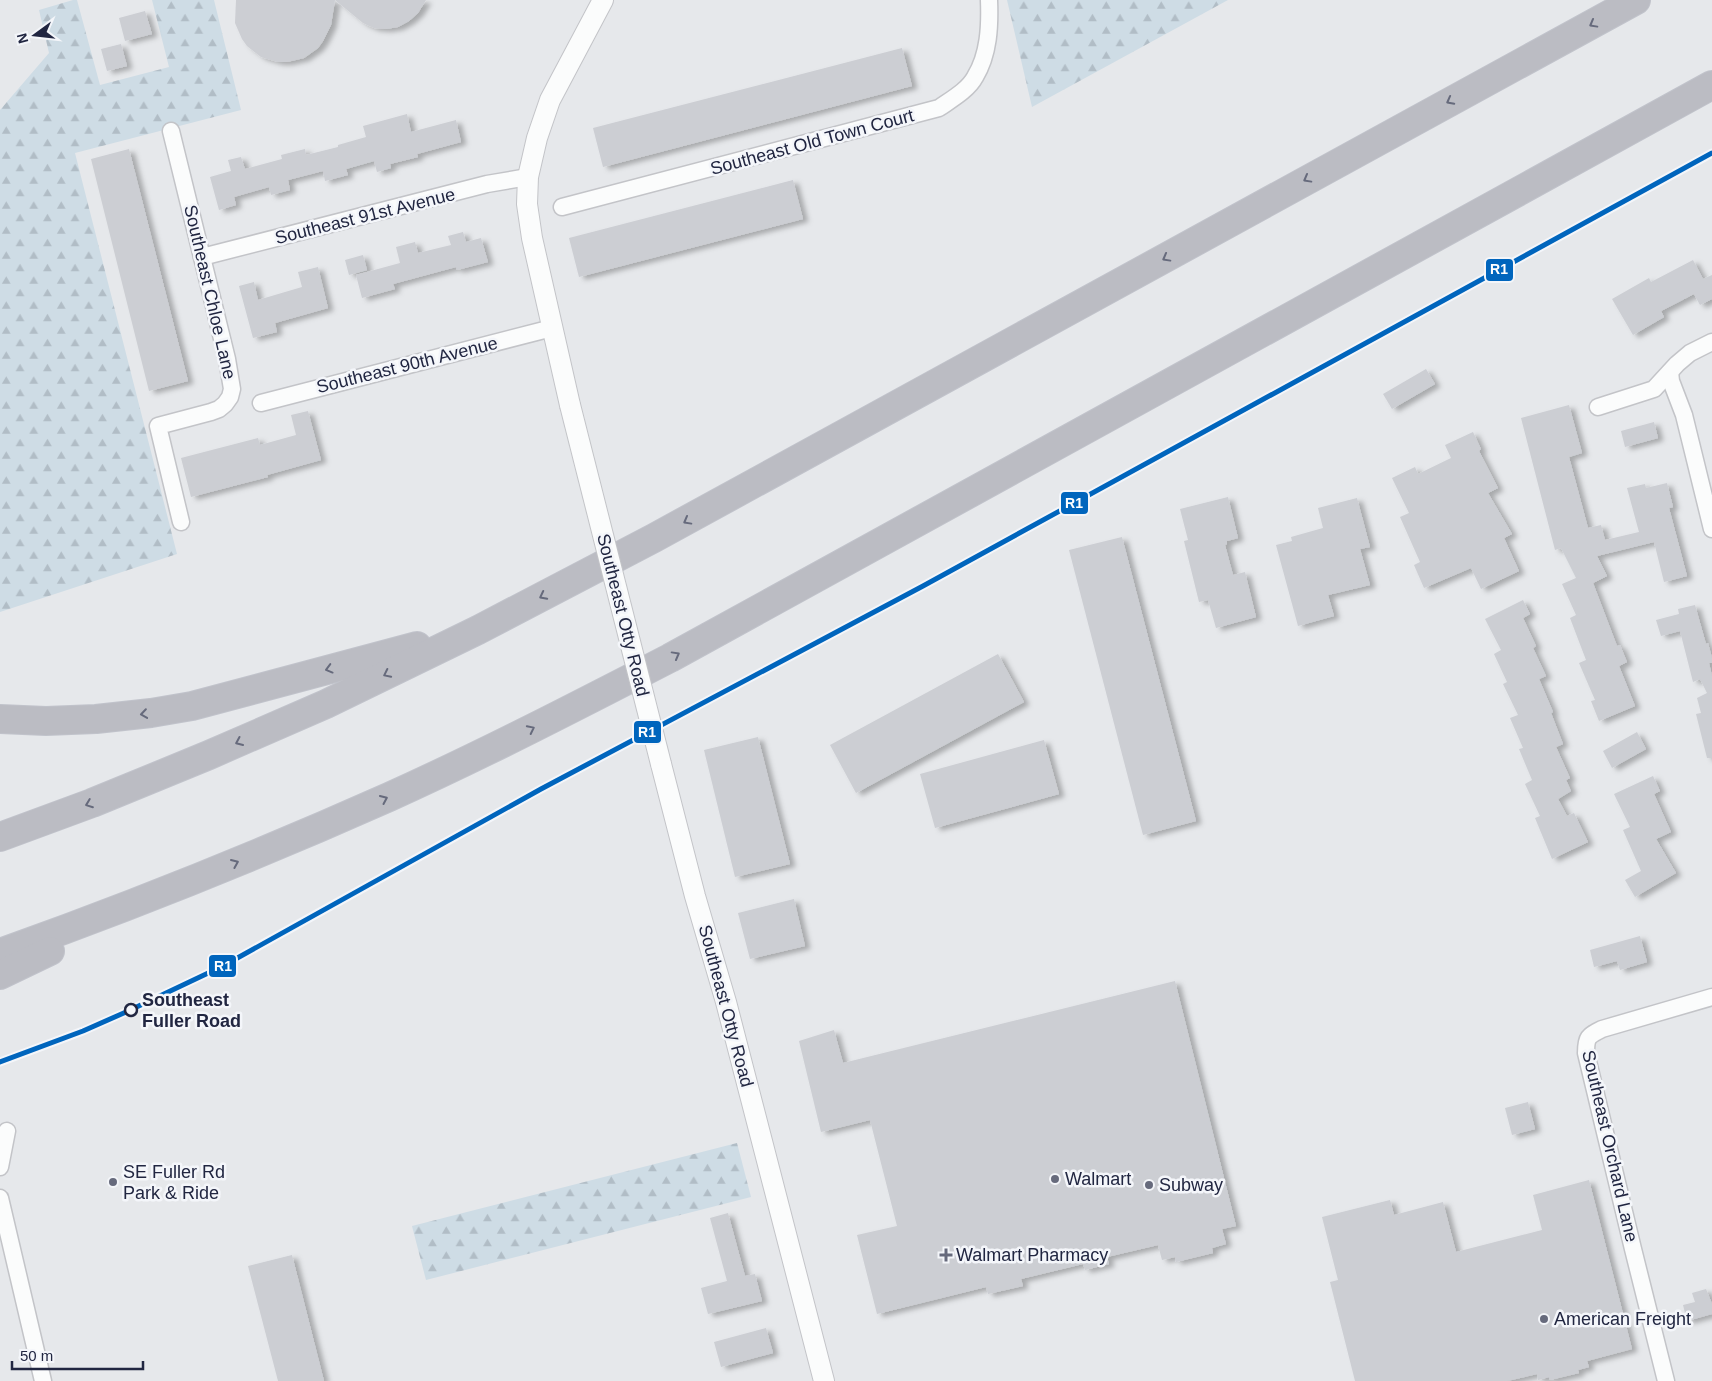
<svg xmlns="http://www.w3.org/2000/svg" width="1712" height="1381" font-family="Arial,sans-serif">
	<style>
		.forest { fill: url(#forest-firs) }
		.building { fill: #ccced3; filter: url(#shadow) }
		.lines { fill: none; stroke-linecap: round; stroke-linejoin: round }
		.minor-casing { stroke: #c3c4c8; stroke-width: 19 }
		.tertiary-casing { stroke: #c3c4c8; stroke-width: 22 }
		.motorway-casing { stroke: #c1c3cb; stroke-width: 30 }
		.minor { stroke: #fbfcfc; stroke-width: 16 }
		.tertiary { stroke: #fbfcfc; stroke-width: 20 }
		.motorway { stroke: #bbbcc3; stroke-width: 28 }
		.tertiary-bridge-casing { stroke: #c3c4c8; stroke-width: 22; stroke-linecap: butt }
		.tertiary-bridge { stroke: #fbfcfc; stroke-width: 20 }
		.rail-1-casing { stroke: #f4f6fa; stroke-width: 9 }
		.rail-1 { stroke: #0065bd; stroke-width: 5 }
		.oneway { stroke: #666a7c }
		.stop-dot { fill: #f4f6fa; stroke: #212641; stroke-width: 2.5 }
		.poi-dot { fill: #666a7c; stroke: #f4f6fa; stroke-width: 2 }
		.labels { text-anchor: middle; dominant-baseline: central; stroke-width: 5; stroke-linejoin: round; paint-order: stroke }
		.street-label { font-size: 18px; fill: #212641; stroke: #f4f6fa }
		.stop-label { font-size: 18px; font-weight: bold; fill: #212641; stroke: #f4f6fa; text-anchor: start }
		.poi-label { font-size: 18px; fill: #212641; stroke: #f4f6fa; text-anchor: start }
		.line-badge { stroke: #f4f6fa; stroke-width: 2 }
		.badge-label { font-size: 14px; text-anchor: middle; font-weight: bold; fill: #fff }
	</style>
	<defs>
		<pattern id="forest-firs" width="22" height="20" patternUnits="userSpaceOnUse" patternTransform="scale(1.25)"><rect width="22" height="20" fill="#cedce5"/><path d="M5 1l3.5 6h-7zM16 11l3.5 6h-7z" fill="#b1bdc6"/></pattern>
		<filter id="shadow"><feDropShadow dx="5.5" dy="3" stdDeviation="2.5" flood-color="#0004"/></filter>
	</defs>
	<rect width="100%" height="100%" fill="#e6e8eb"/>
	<g class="forest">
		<path d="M73,0h4l23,85 69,-18 -17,-67h62l27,110 -166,43 102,401 -177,58v-502l49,-57 -10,-43z"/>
		<path d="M1007,0h221l-196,107z"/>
		<path d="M737,1143l14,54 -325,83 -14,-54z"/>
	</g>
	<g class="building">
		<path d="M236,0h99l-4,25 -8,16 -5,7 -14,10 -17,4h-9l-17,-5 -14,-11 -5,-7 -7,-16z"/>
		<path d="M335,0h91l-8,13 -9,8 -11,6 -12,2 -12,-1 -11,-5z"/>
		<path d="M145,11l7,23 -27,7 -6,-23z"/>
		<path d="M121,44l6,22 -20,5 -6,-22z"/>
		<path d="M902,48l10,38 -309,81 -10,-39z"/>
		<path d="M407,114l4,18 45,-12 5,22 -44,12 1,3 -28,7 1,4 -14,4 -3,-11 -28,8 2,6 -23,6 -2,-10 -35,9 2,10 -19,5 -2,-8 -35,10 2,8 -17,5 -9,-33 21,-6 -3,-11 13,-3 4,12 37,-10 -1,-4 24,-6 1,6 32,-8v-2l28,-8 -3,-11z"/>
		<path d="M129,149l59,232 -39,10 -58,-232z"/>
		<path d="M793,180l10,39 -224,58 -10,-39z"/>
		<path d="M463,232l3,10 15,-4 7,24 -31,8 -1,-3 -63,17 2,5 -33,9 -6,-23 44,-12 -4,-16 19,-5 3,11 33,-8 -3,-9z"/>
		<path d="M363,255l4,15 -18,5 -4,-15z"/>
		<path d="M1693,260l10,19 9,-4v24l-12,6 -6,-11 -33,17 3,6 -31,18 -21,-36 37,-21 2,4z"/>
		<path d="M318,267l10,41 -53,15 2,9 -24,6 -14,-52 15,-4 4,18 44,-13 -4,-15z"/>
		<path d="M1426,369l9,15 -43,25 -9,-15z"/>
		<path d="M1569,405l13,48 -13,4 19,71 13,-3 4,15 34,-8 -12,-44 18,-4 1,4 21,-5 6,24 -4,1 18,68 -23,6 -10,-40 -57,14 10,20 -14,7 24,63 3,-1 7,17 -8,4 16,40 -36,15 -8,-20 4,-1 -16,-37 7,-3 -16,-42 6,-3 -14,-31 14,-6 -15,-30 -6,2 -34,-132z"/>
		<path d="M308,411l13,49 -54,15 1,2 -77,20 -10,-39 77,-20 2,7 36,-10 -5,-20z"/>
		<path d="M1654,422l4,16 -33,9 -4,-16z"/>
		<path d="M1473,432l8,17 -2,2 19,37 -10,5 24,41 -8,4 15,33 -38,18 -10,-21 -47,20 -10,-23 6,-3 -20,-45 9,-4 -17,-35 23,-11 3,7 33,-16 -6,-13z"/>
		<path d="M1228,497l10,41 -11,3v3l-2,1 8,30 12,-3 11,45 -40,11 -8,-28 -9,2 -15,-61 4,-1 -8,-31z"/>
		<path d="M1357,498l13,49 -10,2 10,36 -42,10 6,21 -36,10 -22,-81 16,-4 -1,-4 32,-9 -5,-20z"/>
		<path d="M1122,537l74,284 -53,14 -74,-285z"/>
		<path d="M1523,600l7,14 -7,4 13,28 -3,2 13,28 -7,3 14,33 -2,1 12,31 -7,3 14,31 -4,2 5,11 -13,8 9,17 7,-3 14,29 -36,17 -17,-41 5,-2 -15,-32 7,-4 -13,-31 4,-1 -13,-30 8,-3 -15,-31 4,-2 -13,-28 7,-4 -16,-31z"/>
		<path d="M1695,605l11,39 2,-1 4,15v5h-3l3,13v82h-5l-11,-44 5,-1 -4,-15 10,-5 -7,-14 -7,3 -13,-51 -19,5 -5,-16 23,-6 -1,-5z"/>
		<path d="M998,654l26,48 -168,91 -26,-48z"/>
		<path d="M1637,732l9,17 -34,19 -9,-17z"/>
		<path d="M758,737l32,127 -55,13 -31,-127z"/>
		<path d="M1044,740l15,54 -124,34 -15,-54z"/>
		<path d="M1653,776l7,15 -6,3 17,38 -15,7 20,34 -41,24 -10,-17 16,-9 -18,-41 7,-3 -16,-33z"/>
		<path d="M794,899l11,47 -55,13 -12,-46z"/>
		<path d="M1640,936l7,26 -27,8 -3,-9 -23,6 -4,-17z"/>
		<path d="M1175,981l61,245 -14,3 4,15 -14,4 1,5 -37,9 -1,-5 -13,3 -4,-15 -51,12 2,7 -24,6 -2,-6 -62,15 2,7 -35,8 -2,-7 -109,27 -20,-79 40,-9 -27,-106 -49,12 -22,-91 35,-11 9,33z"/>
		<path d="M1528,1102l7,27 -23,6 -7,-27z"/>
		<path d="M1589,1180l43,169 -45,12 2,6 -11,3 1,3 -29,7 -1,-3 -11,3 -1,-6 -30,7h-152l-25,-99 8,-2 -16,-63 68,-17 4,15 49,-13 13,50 86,-22 -9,-35z"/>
		<path d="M728,1213l17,63 10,-2 7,27 -54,13 -7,-26 26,-7 -17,-63z"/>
		<path d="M292,1255l32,126h-46l-30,-115z"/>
		<path d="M1706,1289l6,15v10l-25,7 -4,-16 12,-3 -3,-9z"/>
		<path d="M766,1328l7,25 -52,14 -7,-25z"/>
	</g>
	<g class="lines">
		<defs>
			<g id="minor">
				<path d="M171,131l56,228 5,30 -2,8 -5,7 -6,5 -8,3 -53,14 23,96"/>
				<path d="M562,207l377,-99c13,-9 29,-18 36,-31 14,-23 15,-51 14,-77"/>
				<path d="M202,257l285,-73 41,-7"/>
				<path d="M1670,372l1,9 13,34 28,114"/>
				<path d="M261,403l291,-75"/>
				<path d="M1598,407l56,-18 23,-25 13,-11 22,-11"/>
				<path d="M0,1167l7,-36"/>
				<path d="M0,1198l43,183"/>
				<path d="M1666,1381l-33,-132 -47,-196c0,-16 2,-17 16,-24l110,-32"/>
			</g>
			<g id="tertiary">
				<path d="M570,405l-38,-167 -5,-34 1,-27 9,-39 13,-38 53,-100"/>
				<path d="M661,764l34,132 31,106 98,379"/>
			</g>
			<g id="motorway">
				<path d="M0,719l46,2 50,-2 55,-6 41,-7 225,-60"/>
				<path d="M0,837l92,-34 117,-48 117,-51 152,-74 176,-92 982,-538"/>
				<path d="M0,953c132,-47 261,-99 389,-156 95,-43 188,-91 281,-139l1042,-573"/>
				<path d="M0,975l50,-24"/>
			</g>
		</defs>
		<use href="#minor" class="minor-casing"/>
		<use href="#tertiary" class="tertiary-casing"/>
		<use href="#motorway" class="motorway-casing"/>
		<use href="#minor" class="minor"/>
		<use href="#tertiary" class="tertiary"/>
		<use href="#motorway" class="motorway"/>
		<defs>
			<path id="tertiary-bridge" d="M570,405l91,359"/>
		</defs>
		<use href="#tertiary-bridge" class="tertiary-bridge-casing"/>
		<use href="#tertiary-bridge" class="tertiary-bridge"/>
		<defs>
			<path id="rail-1" d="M0,1062l83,-31 43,-19 97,-46 318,-177 382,-203 789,-433"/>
		</defs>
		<use href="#rail-1" class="rail-1-casing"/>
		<use href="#rail-1" class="rail-1"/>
	</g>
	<defs><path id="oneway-chevron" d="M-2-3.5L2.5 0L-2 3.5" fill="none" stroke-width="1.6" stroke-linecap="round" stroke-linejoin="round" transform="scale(1.25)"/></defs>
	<g class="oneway">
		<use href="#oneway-chevron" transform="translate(1593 24) rotate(151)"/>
		<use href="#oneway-chevron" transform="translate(1450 101) rotate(152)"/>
		<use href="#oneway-chevron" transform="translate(1307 179) rotate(151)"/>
		<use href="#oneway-chevron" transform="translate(1166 258) rotate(151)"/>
		<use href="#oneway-chevron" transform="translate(687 521) rotate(151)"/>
		<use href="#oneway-chevron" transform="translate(543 596) rotate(153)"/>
		<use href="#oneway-chevron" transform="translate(676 655) rotate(-29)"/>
		<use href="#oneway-chevron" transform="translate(329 669) rotate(165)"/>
		<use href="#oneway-chevron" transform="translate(387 674) rotate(154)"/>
		<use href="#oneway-chevron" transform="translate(144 714) rotate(172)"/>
		<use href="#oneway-chevron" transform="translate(531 729) rotate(-26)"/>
		<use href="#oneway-chevron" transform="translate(239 742) rotate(156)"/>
		<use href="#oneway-chevron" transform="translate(384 799) rotate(-24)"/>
		<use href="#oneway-chevron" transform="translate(89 804) rotate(159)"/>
		<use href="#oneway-chevron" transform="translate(235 863) rotate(-23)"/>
	</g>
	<circle class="stop-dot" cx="131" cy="1010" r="6"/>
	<g class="poi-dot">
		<circle cx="1055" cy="1179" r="5"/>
		<circle cx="113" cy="1182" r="5"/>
		<circle cx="1149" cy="1185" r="5"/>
		<path d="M943.5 1247.5h5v5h5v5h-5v5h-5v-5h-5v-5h5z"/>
		<circle cx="1544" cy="1319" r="5"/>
	</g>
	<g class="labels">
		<g class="street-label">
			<text transform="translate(812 142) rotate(-15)">Southeast Old Town Court</text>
			<text transform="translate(365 216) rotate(-14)">Southeast 91st Avenue</text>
			<text transform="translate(210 292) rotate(77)">Southeast Chloe Lane</text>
			<text transform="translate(407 365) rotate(-14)">Southeast 90th Avenue</text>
			<text transform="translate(623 615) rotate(76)">Southeast Otty Road</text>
			<text transform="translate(726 1006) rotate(75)">Southeast Otty Road</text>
			<text transform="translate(1610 1146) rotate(77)">Southeast Orchard Lane</text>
		</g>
		<g class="stop-label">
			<text x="142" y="1000">Southeast<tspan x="142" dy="21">Fuller Road</tspan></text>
		</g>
		<g class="poi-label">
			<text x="123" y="1172">SE Fuller Rd<tspan x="123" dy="21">Park &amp; Ride</tspan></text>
			<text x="1065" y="1179">Walmart</text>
			<text x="1159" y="1185">Subway</text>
			<text x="956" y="1255">Walmart Pharmacy</text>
			<text x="1554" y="1319">American Freight</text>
		</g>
	</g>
	<g class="line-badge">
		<rect x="1485" y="258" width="29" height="24" rx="5" fill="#0065bd"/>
		<rect x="1060" y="491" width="29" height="24" rx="5" fill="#0065bd"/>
		<rect x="633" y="720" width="29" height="24" rx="5" fill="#0065bd"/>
		<rect x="208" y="954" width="29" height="24" rx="5" fill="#0065bd"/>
	</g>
	<g class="badge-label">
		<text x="1499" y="274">R1</text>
		<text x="1074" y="508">R1</text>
		<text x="647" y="737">R1</text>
		<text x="223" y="971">R1</text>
	</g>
	<g transform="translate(35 35) rotate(255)" stroke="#f4f6fa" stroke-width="4" paint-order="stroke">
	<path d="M0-4L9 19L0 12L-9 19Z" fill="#212641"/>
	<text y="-8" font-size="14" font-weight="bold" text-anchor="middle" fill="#212641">N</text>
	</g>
	<path d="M12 1361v8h131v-8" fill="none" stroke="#212641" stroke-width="2.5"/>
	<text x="20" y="1361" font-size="15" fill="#212641" stroke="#f4f6fa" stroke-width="4" paint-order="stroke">50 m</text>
</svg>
